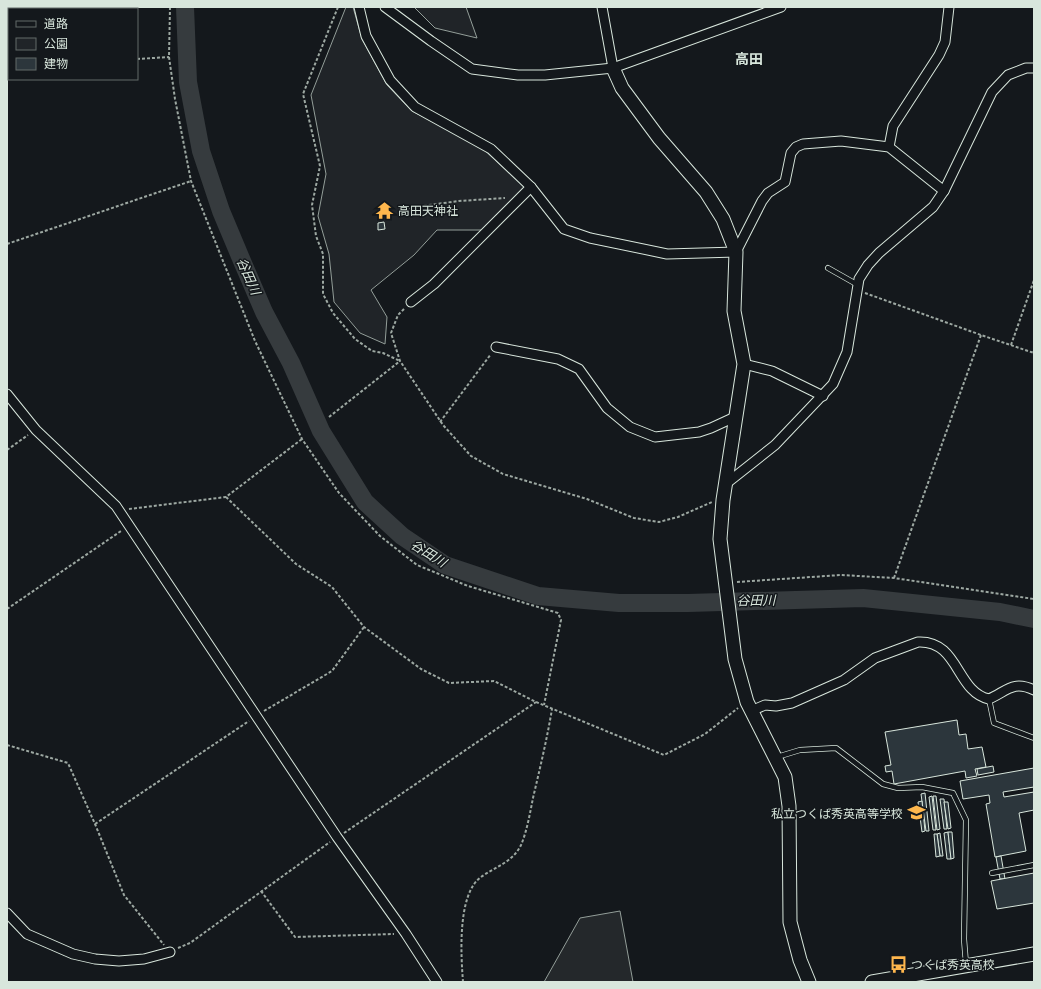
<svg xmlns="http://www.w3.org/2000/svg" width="1041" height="989" font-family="Lato,'Noto Sans JP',sans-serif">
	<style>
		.green { fill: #202428; stroke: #939e99 }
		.parking { fill: #24282b; stroke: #939e99 }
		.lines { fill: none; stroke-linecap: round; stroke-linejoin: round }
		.river { stroke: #363b3e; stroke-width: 18 }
		.building { fill: #2c363c; stroke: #d8e6dc }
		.lane-casing { stroke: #d8e6dc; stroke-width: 6 }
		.street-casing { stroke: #d8e6dc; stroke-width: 11 }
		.secondary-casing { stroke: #d8e6dc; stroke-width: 15 }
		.path { stroke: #9da8a2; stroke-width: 2; stroke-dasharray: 3 2; stroke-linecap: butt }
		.lane { stroke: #14181c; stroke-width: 4.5 }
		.street { stroke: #14181c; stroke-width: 9 }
		.secondary { stroke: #14181c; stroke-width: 13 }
		.labels { text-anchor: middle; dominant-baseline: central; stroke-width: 3; stroke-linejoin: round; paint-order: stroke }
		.poi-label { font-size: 12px; fill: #d8e6dc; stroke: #14181c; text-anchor: start }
		.water-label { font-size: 13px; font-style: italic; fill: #d8e6dc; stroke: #14181c }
		.quarter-label { font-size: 14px; font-weight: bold; fill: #d8e6dc; stroke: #14181c }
	</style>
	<rect width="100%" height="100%" fill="#14181c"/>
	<g class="green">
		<path d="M346,7h7l9,32 25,46 25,26 70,37 23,21 21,16 -45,45h-44l-23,25 -43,35 16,27 -2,27 -25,-11 -26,-31 -5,-48 -11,-38 8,-42 -15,-79z"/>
		<path d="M414,7h52l11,31 -42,-10z"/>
	</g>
	<path class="parking" d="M620,911l13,71h-89l36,-64z"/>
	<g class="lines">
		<path class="river" d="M185,7l3,75 13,69 20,60 21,50 22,51 27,51 30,68 44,71 37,34 43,29 93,31 81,7h69l175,-5 137,14 34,7"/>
	</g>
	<g class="building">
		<path d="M389,205l1,9 -10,1 -1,-9z"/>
		<path d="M384,222l1,7 -7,1v-7z"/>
		<path d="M957,720l2,15 7,-1 2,15 14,-2 4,20 -11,2 2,7 -11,2 -1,-7 -71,13 -2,-13 -6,1 -1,-6 6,-1 -6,-33z"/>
		<path d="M993,766l1,6 -16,3 -1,-6z"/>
		<path d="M1034,768v19l-31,5 1,5 30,-5v18l-15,3 7,38 -31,6 -9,-53 4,-1 -1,-8 -26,4 -3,-18z"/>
		<path d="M925,793l4,38h-3l-5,-37z"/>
		<path d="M932,796l4,34h-3l-4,-33z"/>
		<path d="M933,796h3l4,33 -3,1z"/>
		<path d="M940,799h4l3,30h-3z"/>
		<path d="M922,801l3,30 -3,1 -4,-30z"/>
		<path d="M944,802h4l3,26 -3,1z"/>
		<path d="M948,832l3,27h-4l-3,-26z"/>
		<path d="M948,832h4l2,26 -3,1z"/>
		<path d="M940,833l3,23h-3l-3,-22z"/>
		<path d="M934,834h3l3,22 -4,1z"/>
		<path d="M1001,856l4,23h-5l-4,-22z"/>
		<path d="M1034,873v30l-37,6 -6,-28z"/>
	</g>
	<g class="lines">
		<defs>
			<g id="lane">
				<path d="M828,268l30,17"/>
				<path d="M989,699l5,24 40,15"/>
				<path d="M777,757l23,-7 36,-2 47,36 15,4 24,-1 31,6 13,27 -2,119 2,25"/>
				<path d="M992,873l42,-8"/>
			</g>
			<g id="street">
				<path d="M359,7l7,29 24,44 25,27 76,42 40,38 33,42 26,9 77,16 69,-2 26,-51 6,-8 17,-11 6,-29 5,-6 7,-3 38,-3 48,6 55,44"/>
				<path d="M385,7l46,34 41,28 46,6h27l68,-7 168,-61"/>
				<path d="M602,7l11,61"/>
				<path d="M889,147l4,-21 46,-71 6,-13 4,-35"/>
				<path d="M411,302l23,-18 97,-97"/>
				<path d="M496,347l62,12 21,10 28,39 23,19 25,10 44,-5 12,-4 26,-12"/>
				<path d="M744,364l28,7 51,25"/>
				<path d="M7,394l29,36 80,76 221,331 69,97 31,48"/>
				<path d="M727,483l48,-38 58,-61 14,-32 12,-73 9,-14 11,-12 54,-46 11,-16 48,-99 16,-17 18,-7h8"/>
				<path d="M751,711l14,-6 11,1 16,-3 52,-23 31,-22 43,-16c41,-2 38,50 71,57 18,-8 24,-19 45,-9"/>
				<path d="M7,913l20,21 46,20 22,5 24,2 25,-2 26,-7"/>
			</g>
			<g id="secondary">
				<path d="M613,68l9,20 37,50 47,54 17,27 13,33 -2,59 10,53 -21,136 -3,39 15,120 12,43 38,75 4,29 1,116 10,38 9,22"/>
				<path d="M872,982l162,-28"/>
			</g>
		</defs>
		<use href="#lane" class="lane-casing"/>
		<use href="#street" class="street-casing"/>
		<use href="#secondary" class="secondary-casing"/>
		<g class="path">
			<path d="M170,7l-1,50 6,42 16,82 64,160 47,98 37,54 41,43 37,29 51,21 90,27 3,7 -17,85"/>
			<path d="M338,7l-35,87 17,72 -8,39 4,31 7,18v40l10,19 22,26 17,12 11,2 17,8"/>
			<path d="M137,59l32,-2"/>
			<path d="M7,65h2"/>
			<path d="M399,209l60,-8 46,-3"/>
			<path d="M7,244l184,-63"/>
			<path d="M865,293l116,42 53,18"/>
			<path d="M404,309l-6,6 -7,18 9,28 43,64 28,31 32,18 84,25 47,19 25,4 19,-5 34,-15"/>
			<path d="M1011,345l23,-65"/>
			<path d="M329,417l71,-56"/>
			<path d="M440,422l51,-68"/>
			<path d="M7,450l21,-15"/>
			<path d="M226,497l70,67 36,23 32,40 57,42 28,14 45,-2 42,21 128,53 41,-21 33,-26"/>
			<path d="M129,509l97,-12 76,-58"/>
			<path d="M894,578l87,-243"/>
			<path d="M737,582l104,-7 53,3 140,21"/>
			<path d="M7,609l114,-78"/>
			<path d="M264,711l68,-40 32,-44"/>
			<path d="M7,745l61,18 27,61 29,71 40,50"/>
			<path d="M95,824l154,-103"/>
			<path d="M344,833l192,-131"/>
			<path d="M261,891l34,46 99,-3"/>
			<path d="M178,948l12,-5 140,-101"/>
			<path d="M463,982c-2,-26 -6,-88 18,-105 14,-10 32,-15 40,-32 6,-14 9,-32 12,-47 7,-30 14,-59 19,-89"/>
		</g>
		<use href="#lane" class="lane"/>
		<use href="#street" class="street"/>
		<use href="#secondary" class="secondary"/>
	</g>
	<defs>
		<symbol id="temple-bare" viewBox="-9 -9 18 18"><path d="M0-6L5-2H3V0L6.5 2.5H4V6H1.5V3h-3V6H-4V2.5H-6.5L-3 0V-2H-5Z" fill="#ffb74d" stroke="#14181c" stroke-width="2.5" paint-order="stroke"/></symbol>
		<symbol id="school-bare" viewBox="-9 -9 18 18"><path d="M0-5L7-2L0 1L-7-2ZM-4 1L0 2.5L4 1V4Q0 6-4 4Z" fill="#ffb74d" stroke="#14181c" stroke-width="2.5" paint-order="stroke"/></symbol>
		<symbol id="bus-bare" viewBox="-9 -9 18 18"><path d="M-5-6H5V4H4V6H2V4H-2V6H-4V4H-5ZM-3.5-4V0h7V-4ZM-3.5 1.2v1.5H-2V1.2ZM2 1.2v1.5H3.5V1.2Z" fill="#ffb74d" stroke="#14181c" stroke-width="2.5" paint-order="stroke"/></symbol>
	</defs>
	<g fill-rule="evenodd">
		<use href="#temple-bare" x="372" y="198" width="25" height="25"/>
		<use href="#school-bare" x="904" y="800" width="25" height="25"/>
		<use href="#bus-bare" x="886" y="952" width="25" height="25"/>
	</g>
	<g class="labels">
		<g class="poi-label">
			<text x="398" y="210">高田天神社</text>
			<text x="903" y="813" text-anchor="end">私立つくば秀英高等学校</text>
			<text x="911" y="964">つくば秀英高校</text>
		</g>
		<g class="water-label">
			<text transform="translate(249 276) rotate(66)">谷田川</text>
			<text transform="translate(429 553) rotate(32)">谷田川</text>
			<text transform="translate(756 600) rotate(-1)">谷田川</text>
		</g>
		<g class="quarter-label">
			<text x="749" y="58">高田</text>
		</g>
	</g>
	<rect width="1041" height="989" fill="none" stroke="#d8e6dc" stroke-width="16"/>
	<rect x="8" y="8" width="130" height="72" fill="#14181c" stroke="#626a69"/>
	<rect x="16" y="21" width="20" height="6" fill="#14181c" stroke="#626a69"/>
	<text x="44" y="28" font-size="12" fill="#d8e6dc">道路</text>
	<rect x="16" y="38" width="20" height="12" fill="#202428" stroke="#626a69"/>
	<text x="44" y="48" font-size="12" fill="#d8e6dc">公園</text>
	<rect x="16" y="58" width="20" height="12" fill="#2c363c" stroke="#626a69"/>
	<text x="44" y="68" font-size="12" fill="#d8e6dc">建物</text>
</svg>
